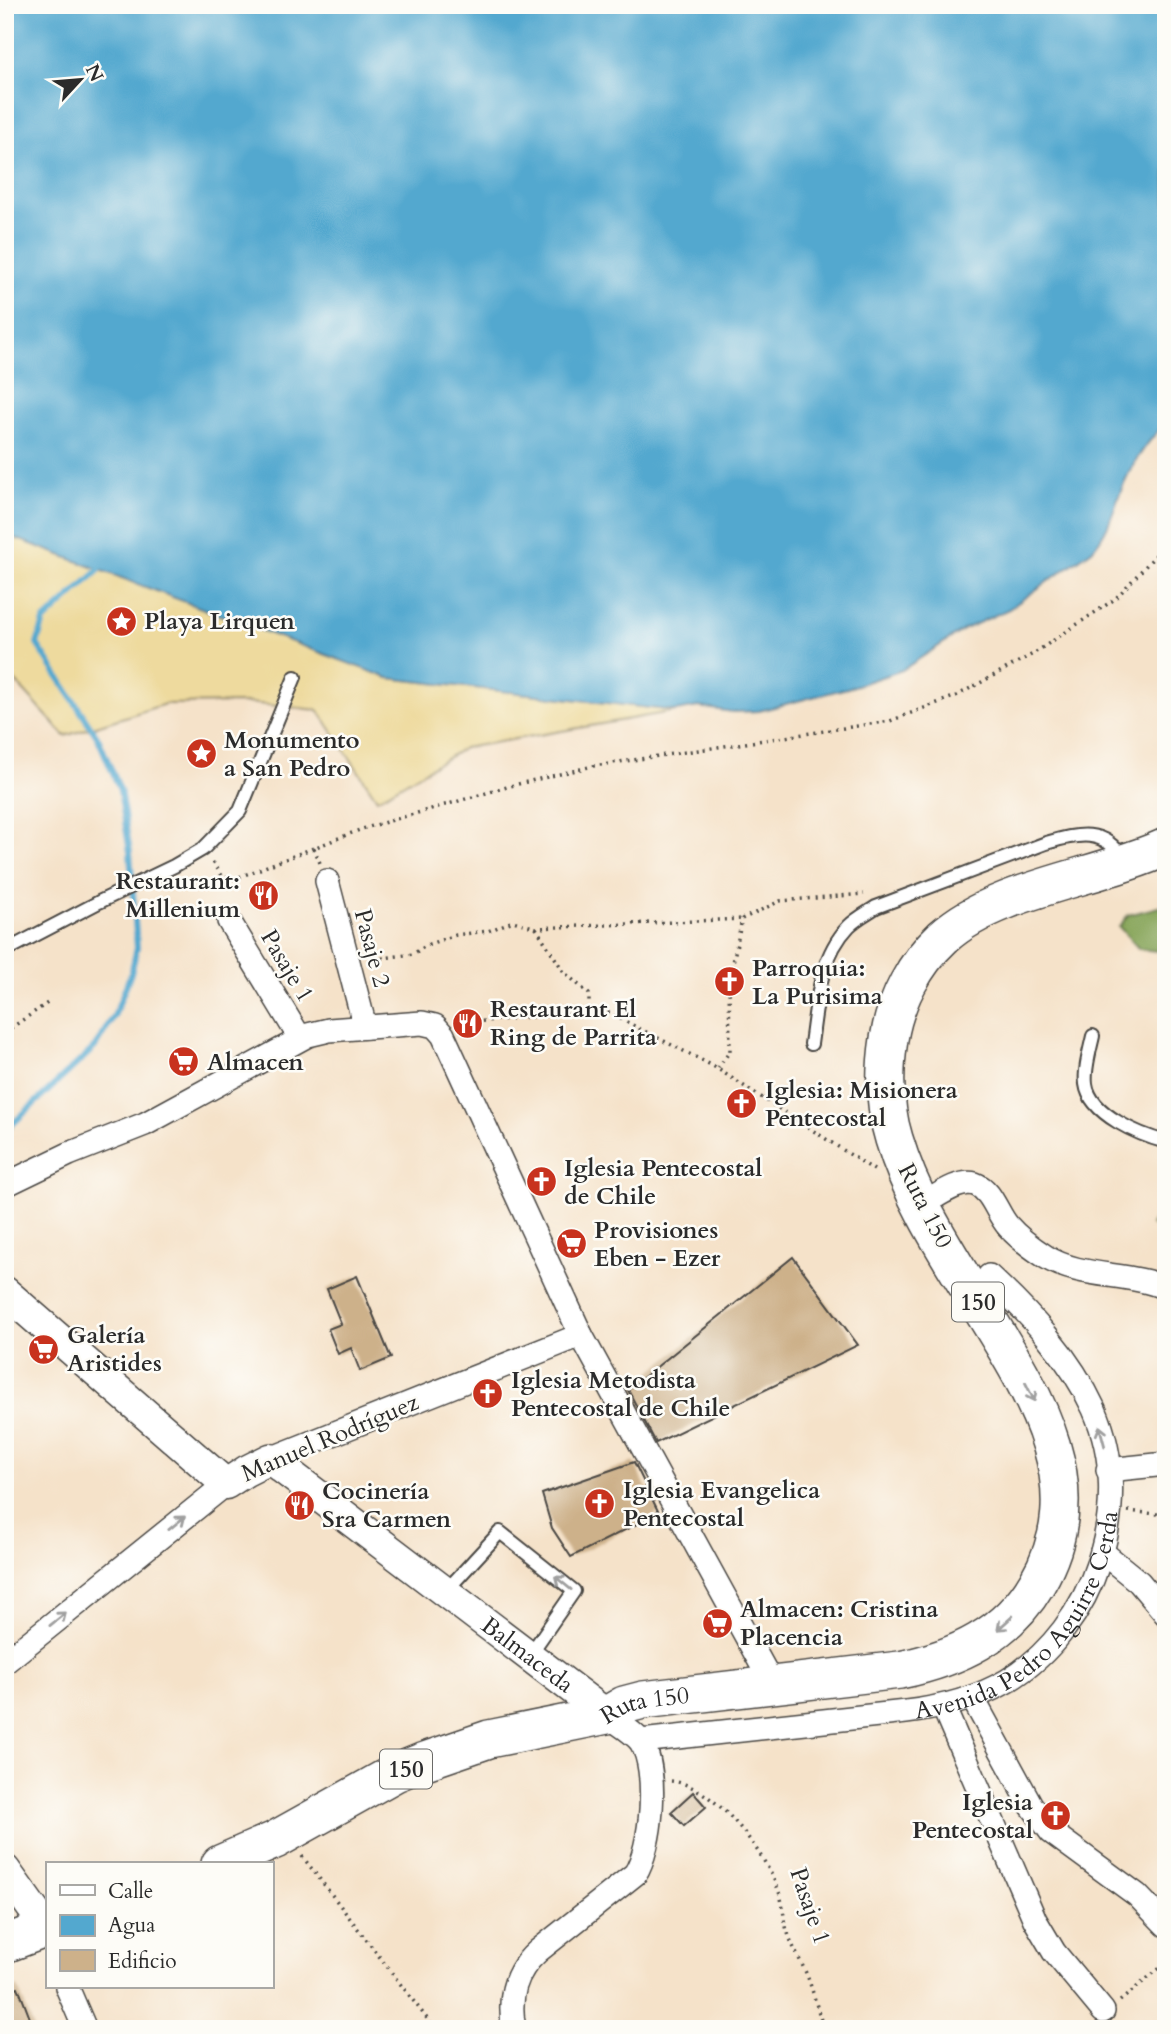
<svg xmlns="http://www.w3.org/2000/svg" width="1171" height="2034" font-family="Cardo,serif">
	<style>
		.green { fill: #a9bd62; stroke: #6a7446; stroke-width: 2 }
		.forest { fill: #86a458; stroke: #586842; stroke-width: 2 }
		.sand { fill: #eeda9e; stroke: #8c8264; stroke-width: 2 }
		.water { fill: #53a8cf; stroke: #3f6a7d; stroke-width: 2 }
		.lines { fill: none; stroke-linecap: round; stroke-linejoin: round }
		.stream { stroke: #53a8cf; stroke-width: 6 }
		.building { fill: #cdb18a }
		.service-casing { stroke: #494643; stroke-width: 16 }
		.minor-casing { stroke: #494643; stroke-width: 26 }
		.tertiary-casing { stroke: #494643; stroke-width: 33 }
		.primary-casing { stroke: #494643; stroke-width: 40 }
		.path { stroke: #494643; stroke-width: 3.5; stroke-dasharray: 2 5; stroke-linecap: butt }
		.service { stroke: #fff; stroke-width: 12 }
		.minor { stroke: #fff; stroke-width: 23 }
		.tertiary { stroke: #fff; stroke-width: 30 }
		.primary { stroke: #fff; stroke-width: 37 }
		.oneway { stroke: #a0a0a0 }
		.labels { text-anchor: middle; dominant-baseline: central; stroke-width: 5; stroke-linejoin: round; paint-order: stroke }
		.shield { fill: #fdfcf7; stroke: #6a6a68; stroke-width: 2 }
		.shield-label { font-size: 23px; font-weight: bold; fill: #2b2b2b }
		.poi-label { font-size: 24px; font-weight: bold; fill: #2b2b2b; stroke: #fdfcf7; text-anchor: start }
		.street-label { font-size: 24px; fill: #2b2b2b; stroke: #fdfcf7 }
	</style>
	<rect width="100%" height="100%" fill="#fdfcf7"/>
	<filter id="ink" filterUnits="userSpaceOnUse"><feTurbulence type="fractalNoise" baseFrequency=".0143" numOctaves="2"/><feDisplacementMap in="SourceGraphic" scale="14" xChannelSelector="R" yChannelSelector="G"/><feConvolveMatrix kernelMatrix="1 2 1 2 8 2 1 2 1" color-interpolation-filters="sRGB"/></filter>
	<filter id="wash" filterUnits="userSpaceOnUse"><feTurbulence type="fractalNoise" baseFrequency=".00686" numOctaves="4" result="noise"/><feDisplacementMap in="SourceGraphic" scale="28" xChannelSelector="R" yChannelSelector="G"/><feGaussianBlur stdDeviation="1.57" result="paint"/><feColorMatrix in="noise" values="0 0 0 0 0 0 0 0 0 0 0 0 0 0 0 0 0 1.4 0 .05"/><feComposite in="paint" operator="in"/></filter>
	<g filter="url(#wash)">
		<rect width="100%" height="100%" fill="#f5e2c9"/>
		<path class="green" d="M1166,1204v31l-15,-10z"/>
		<path class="forest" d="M1166,905v47l-27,-3 -20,-22 9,-12z"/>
		<path class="sand" d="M5,513l383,165 288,33 -212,37 -87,51 -59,-89 -70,-7 -83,1 -100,32 -60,-66z"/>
		<path class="water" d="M5,5h1161v418c-16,15 -32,38 -41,58 -11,24 -14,48 -33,69l-83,59 -44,20 -63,41 -51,17 -92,24 -26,1 -35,-5 -22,4 -288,-33 -373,-140 -10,-6z"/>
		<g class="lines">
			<path class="stream" d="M5,1131l90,-84 20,-33 16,-41 6,-25 -7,-96 -10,-62 -22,-52 -61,-94 7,-23 55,-51"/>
		</g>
		<g id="blocks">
			<g class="building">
				<path d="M793,1257l65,88 -202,98 -28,-53z"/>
				<path d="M357,1276l34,82 -31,13 -9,-23 -13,6 -10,-25 13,-5 -14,-35z"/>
				<path d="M634,1462l25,51 -88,44 -19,-29 -10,-34z"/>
				<path d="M693,1792l13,15 -22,19 -13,-14z"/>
				<path d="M18,1987l16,42h-29v-37z"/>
			</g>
		</g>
	</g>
	<g filter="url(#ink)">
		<use href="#blocks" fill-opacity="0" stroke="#494643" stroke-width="2"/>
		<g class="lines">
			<defs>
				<g id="service">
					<path d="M5,951l94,-49 75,-36 29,-17 37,-38 55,-134"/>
					<path d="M1093,1036c-3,14 -9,34 -7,48 4,31 54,51 80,58"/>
					<path d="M811,1044c6,-41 8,-87 38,-118 8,-8 18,-13 27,-19l170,-64c32,-9 58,-16 78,17"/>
					<path d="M445,1592l55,-60 74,59 -45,65"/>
				</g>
				<g id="minor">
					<path d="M327,881l38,146"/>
					<path d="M229,921l71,117"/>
					<path d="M5,1185l64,-31 76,-30 163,-89 21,-5 93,-7 13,3 8,9 138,300 192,350"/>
					<path d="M921,1205c14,-7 37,-26 54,-21 17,6 22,30 33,42 11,13 24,22 38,31 33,21 83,15 120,31"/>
					<path d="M270,1459l311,-124"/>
					<path d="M1108,1470l58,-6"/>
					<path d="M1102,1552l37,30 27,32"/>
					<path d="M5,1662l221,-178"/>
					<path d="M972,1697l59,108 20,27 86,63 29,30"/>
					<path d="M943,1706l92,214 19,32 49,59"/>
					<path id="s1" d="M641,1741l265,-29c35,-4 70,-13 101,-31 88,-53 129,-177 87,-272 -24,-52 -64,-95 -105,-133"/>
					<path d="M67,1987l18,42"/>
					<path d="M514,2029c-6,-31 0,-57 24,-78l97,-77c17,-26 24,-105 6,-132 -7,-10 -24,-19 -34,-27"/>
				</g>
				<g id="tertiary">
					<path id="s2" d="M5,1292l221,192 20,-13 24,-12 337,256"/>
					<path d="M5,1870l42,59"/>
				</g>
				<g id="primary">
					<path id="s3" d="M220,1864l55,-24 120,-67 27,-11 67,-23 118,-24 17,-10 19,-5 257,-30c57,-12 107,-35 137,-87 58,-97 -5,-192 -56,-275 -33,-54 -69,-108 -87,-169 -10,-32 -10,-67 -5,-100 6,-38 26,-76 54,-102 54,-49 156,-59 223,-90"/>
					<path d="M5,1944l42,-16"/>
				</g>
			</defs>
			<use href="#service" class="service-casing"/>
			<use href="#minor" class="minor-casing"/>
			<use href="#tertiary" class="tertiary-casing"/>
			<use href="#primary" class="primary-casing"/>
			<g class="path">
				<path d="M314,848l6,15"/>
				<path d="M213,862l10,15 11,2 128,-50 152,-44 79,-19 297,-45 66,-25 77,-42 82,-55 51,-55"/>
				<path d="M536,928l28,44 25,22v17"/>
				<path d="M368,960l45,-6 16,-10 27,-9 32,-4 25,-10 23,7 206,-9"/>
				<path d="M461,1023l128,-11 20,1 104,53 161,104"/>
				<path d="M5,1032l44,-30"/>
				<path d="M718,1068l12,-17 -1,-69 13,-63 38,-18 84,-7"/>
				<path d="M1128,1511l29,3 9,3"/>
				<path d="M671,1781c44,4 94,71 108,111 5,13 4,28 9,41 5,16 14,29 20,45 6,16 10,34 16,51"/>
				<path d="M302,1856l133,173"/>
				<path d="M1120,2001l46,-38"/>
			</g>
			<use href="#service" class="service"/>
			<use href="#minor" class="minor"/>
			<use href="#tertiary" class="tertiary"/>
			<use href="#primary" class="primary"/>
		</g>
		<defs><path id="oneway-shaft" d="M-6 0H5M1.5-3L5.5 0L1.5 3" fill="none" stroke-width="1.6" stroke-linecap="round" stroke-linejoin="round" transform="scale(1.75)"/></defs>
		<g class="oneway">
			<use href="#oneway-shaft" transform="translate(1030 1392) rotate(64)"/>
			<use href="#oneway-shaft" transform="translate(1102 1436) rotate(-105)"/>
			<use href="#oneway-shaft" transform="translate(177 1523) rotate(-39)"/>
			<use href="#oneway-shaft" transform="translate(563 1583) rotate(-141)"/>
			<use href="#oneway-shaft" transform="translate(58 1619) rotate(-39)"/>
			<use href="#oneway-shaft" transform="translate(1005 1623) rotate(138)"/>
		</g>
	</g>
	<defs>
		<symbol id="sight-disc" viewBox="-11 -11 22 22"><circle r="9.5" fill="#c8321e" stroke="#fdfcf7"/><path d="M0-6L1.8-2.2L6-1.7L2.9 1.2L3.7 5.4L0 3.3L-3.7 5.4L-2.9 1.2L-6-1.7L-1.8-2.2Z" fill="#fff"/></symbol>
		<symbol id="restaurant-disc" viewBox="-11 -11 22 22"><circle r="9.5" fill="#c8321e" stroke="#fdfcf7"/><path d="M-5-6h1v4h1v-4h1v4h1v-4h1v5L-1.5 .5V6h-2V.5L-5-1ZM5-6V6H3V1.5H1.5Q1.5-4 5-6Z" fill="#fff"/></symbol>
		<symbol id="church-disc" viewBox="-11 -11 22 22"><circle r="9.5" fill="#c8321e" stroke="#fdfcf7"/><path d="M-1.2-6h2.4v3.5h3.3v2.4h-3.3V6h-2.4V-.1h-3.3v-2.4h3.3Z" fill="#fff"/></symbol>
		<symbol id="supermarket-disc" viewBox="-11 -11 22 22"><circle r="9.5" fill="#c8321e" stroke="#fdfcf7"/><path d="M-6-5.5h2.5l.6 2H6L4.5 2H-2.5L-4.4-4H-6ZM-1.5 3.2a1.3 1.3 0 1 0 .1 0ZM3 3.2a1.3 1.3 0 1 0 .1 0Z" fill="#fff"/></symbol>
	</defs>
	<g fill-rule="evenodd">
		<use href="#sight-disc" x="104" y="604" width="35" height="35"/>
		<use href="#sight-disc" x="184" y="736" width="35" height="35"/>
		<use href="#restaurant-disc" x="246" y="878" width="35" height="35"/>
		<use href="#church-disc" x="712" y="964" width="35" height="35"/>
		<use href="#restaurant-disc" x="450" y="1006" width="35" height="35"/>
		<use href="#supermarket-disc" x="166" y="1044" width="35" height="35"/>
		<use href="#church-disc" x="724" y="1086" width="35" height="35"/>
		<use href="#church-disc" x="524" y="1164" width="35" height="35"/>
		<use href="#supermarket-disc" x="554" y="1226" width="35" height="35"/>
		<use href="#supermarket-disc" x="26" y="1332" width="35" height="35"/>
		<use href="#church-disc" x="470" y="1376" width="35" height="35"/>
		<use href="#church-disc" x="582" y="1486" width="35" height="35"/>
		<use href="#restaurant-disc" x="282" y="1488" width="35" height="35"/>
		<use href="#supermarket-disc" x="700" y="1606" width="35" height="35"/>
		<use href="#church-disc" x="1038" y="1798" width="35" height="35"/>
	</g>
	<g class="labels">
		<g class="shield">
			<rect x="952" y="1282.5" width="52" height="39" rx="5"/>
			<rect x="380" y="1749.5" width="52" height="39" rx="5"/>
		</g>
		<g class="shield-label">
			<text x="978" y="1302">150</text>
			<text x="406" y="1769">150</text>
		</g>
		<g class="poi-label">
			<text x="144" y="621">Playa Lirquen</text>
			<text x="224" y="740">Monumento<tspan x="224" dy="28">a San Pedro</tspan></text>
			<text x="240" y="881" text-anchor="end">Restaurant:<tspan x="240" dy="28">Millenium</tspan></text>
			<text x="752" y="968">Parroquia:<tspan x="752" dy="28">La Purisima</tspan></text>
			<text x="490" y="1009">Restaurant El<tspan x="490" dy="28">Ring de Parrita</tspan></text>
			<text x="207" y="1062">Almacen</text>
			<text x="765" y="1090">Iglesia: Misionera<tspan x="765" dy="28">Pentecostal</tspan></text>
			<text x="564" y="1168">Iglesia Pentecostal<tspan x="564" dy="28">de Chile</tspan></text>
			<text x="594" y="1230">Provisiones<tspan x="594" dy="28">Eben - Ezer</tspan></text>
			<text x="67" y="1335">Galería<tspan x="67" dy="28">Aristides</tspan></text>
			<text x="511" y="1380">Iglesia Metodista<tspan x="511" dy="28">Pentecostal de Chile</tspan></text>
			<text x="623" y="1490">Iglesia Evangelica<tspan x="623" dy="28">Pentecostal</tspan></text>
			<text x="322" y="1491">Cocinería<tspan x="322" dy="28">Sra Carmen</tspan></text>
			<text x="740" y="1609">Almacen: Cristina<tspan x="740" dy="28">Placencia</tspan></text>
			<text x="1033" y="1802" text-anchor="end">Iglesia<tspan x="1033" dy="28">Pentecostal</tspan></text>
		</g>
		<g class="street-label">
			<text transform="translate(372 948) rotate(75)">Pasaje 2</text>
			<text transform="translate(287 966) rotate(59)">Pasaje 1</text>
			<text transform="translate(925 1206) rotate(63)">Ruta 150</text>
			<text transform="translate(330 1438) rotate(-23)">Manuel Rodríguez</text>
			<text stroke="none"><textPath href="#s1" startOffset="427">Avenida Pedro Aguirre Cerda</textPath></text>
			<text stroke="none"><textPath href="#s2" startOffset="667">Balmaceda</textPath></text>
			<text stroke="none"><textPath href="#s3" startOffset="458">Ruta 150</textPath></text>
			<text transform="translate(810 1906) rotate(71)">Pasaje 1</text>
		</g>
	</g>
	<rect width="1171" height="2034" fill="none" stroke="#fdfcf7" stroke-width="28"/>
	<rect x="46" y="1862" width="228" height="126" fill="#fdfcf7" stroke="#a9a8a5" stroke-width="2"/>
	<rect x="60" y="1885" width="35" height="10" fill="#ffffff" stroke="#a9a8a5" stroke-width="2"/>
	<text x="108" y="1898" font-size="21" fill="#2b2b2b">Calle</text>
	<rect x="60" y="1915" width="35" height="21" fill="#53a8cf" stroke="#a9a8a5" stroke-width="2"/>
	<text x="108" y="1932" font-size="21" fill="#2b2b2b">Agua</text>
	<rect x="60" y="1950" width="35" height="21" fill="#cdb18a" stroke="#a9a8a5" stroke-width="2"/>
	<text x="108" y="1968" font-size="21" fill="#2b2b2b">Edificio</text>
	<g transform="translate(80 80) rotate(64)" stroke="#fdfcf7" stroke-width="5" paint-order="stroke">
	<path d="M0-5L12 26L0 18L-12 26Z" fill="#2b2b2b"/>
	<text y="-10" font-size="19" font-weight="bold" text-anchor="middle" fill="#2b2b2b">N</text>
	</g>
</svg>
